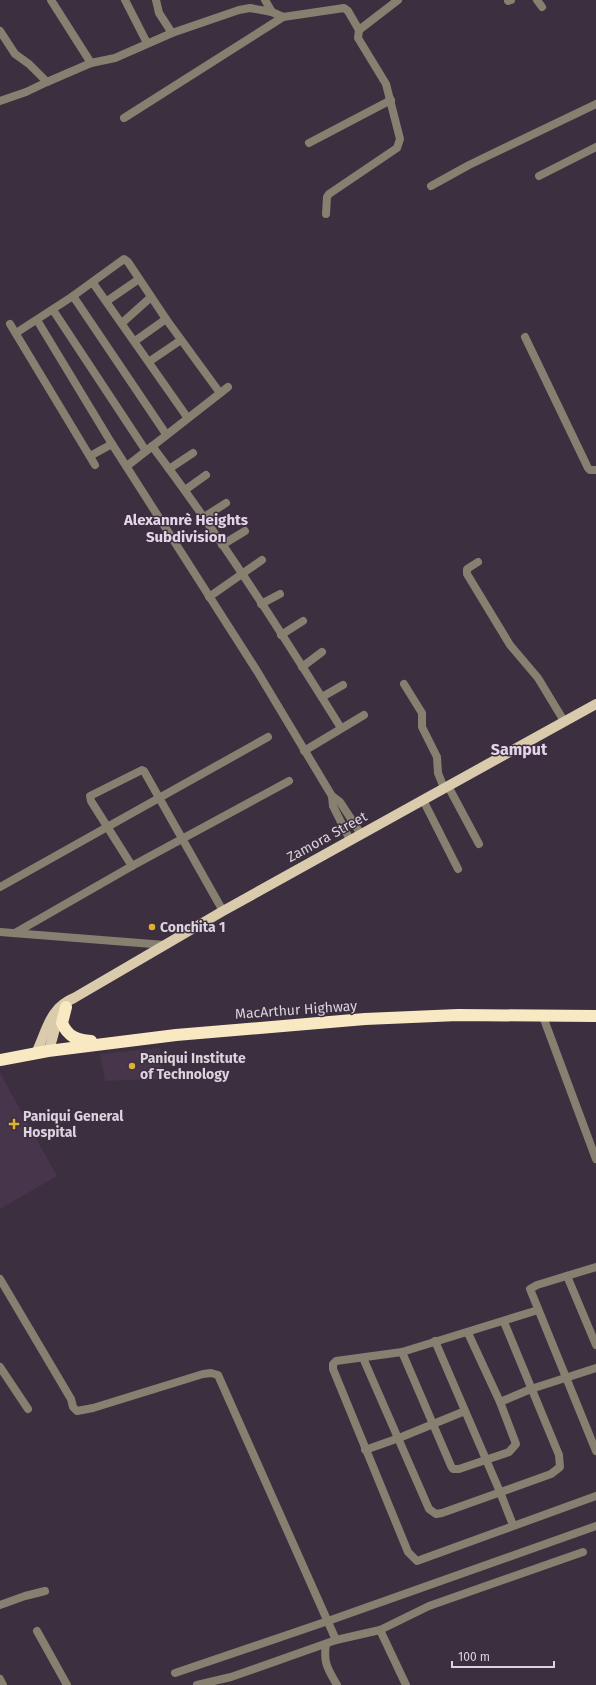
<svg xmlns="http://www.w3.org/2000/svg" width="596" height="1685" font-family="'Fira Sans',sans-serif">
	<style>
		.built { fill: #47354b }
		.lines { fill: none; stroke-linecap: round; stroke-linejoin: round }
		.minor { stroke: #868070; stroke-width: 8 }
		.major { stroke: #d9cbab; stroke-width: 10 }
		.highway { stroke: #f9e9c2; stroke-width: 12 }
		.poi-dot { fill: #deb133; stroke: #3c2f3f; stroke-width: 1.5 }
		.labels { text-anchor: middle; dominant-baseline: central; stroke-width: 3; stroke-linejoin: round; paint-order: stroke }
		.street-label { font-size: 14px; fill: #dbd3dd; stroke: #3c2f3f }
		.poi-label { font-size: 14px; font-weight: bold; fill: #dbd3dd; stroke: #3c2f3f; text-anchor: start }
		.neighbourhood-label { font-size: 15px; font-weight: bold; fill: #e6d5ea; stroke: #3c2f3f }
		.quarter-label { font-size: 16px; font-weight: bold; fill: #e6d5ea; stroke: #3c2f3f }
	</style>
	<rect width="100%" height="100%" fill="#3c2f3f"/>
	<g class="built">
		<path d="M160,1048l3,31 -58,2 -5,-27z"/>
		<path d="M0,1073l57,103 -57,33z"/>
	</g>
	<g class="lines">
		<g class="minor">
			<path d="M51,0l40,63"/>
			<path d="M125,0l22,43"/>
			<path d="M156,0l3,13 13,20"/>
			<path d="M265,0l7,12"/>
			<path d="M537,0l5,7"/>
			<path d="M508,1l3,-1"/>
			<path d="M0,31l15,23 14,10 18,18 -21,10 -26,9"/>
			<path d="M47,82l44,-19 24,-5 57,-25 67,-23 11,-2 22,4 11,5 61,-9 4,3 11,19 39,-30"/>
			<path d="M124,118l159,-101"/>
			<path d="M309,143l82,-43"/>
			<path d="M539,176l57,-29"/>
			<path d="M431,186l38,-21 127,-61"/>
			<path d="M326,214l1,-17 2,-3 68,-46 3,-9 -14,-55 -28,-46 1,-8"/>
			<path d="M93,283l94,134"/>
			<path d="M73,296l93,138"/>
			<path d="M107,301l32,-22"/>
			<path d="M53,310l93,141"/>
			<path d="M37,320l75,124 145,227 75,125 8,6 21,32"/>
			<path d="M122,323l29,-26"/>
			<path d="M10,324l85,141"/>
			<path d="M16,333l57,-37 51,-37 4,3 38,57 54,74"/>
			<path d="M525,337l63,131 2,2h6"/>
			<path d="M135,341l31,-22"/>
			<path d="M150,361l31,-21"/>
			<path d="M152,446c68,90 129,186 189,282"/>
			<path d="M90,456l22,-12"/>
			<path d="M127,466l101,-79"/>
			<path d="M169,469l24,-16"/>
			<path d="M185,490l21,-15"/>
			<path d="M204,517l22,-14"/>
			<path d="M222,545l23,-14"/>
			<path d="M478,562l-11,7v5l43,71 28,33 26,43"/>
			<path d="M209,597l53,-37"/>
			<path d="M261,604l19,-10"/>
			<path d="M281,635l22,-14"/>
			<path d="M302,667l20,-15"/>
			<path d="M404,684l18,29v14l15,30 1,16 6,15"/>
			<path d="M322,697l21,-12"/>
			<path d="M304,751l60,-36"/>
			<path d="M448,786l31,58"/>
			<path d="M332,796l1,10 17,34"/>
			<path d="M423,800l35,69"/>
			<path d="M132,866l-41,-65 -1,-5 52,-26 2,1 79,140"/>
			<path d="M0,887l268,-150"/>
			<path d="M0,932l165,13"/>
			<path d="M15,933l117,-67 157,-85"/>
			<path d="M542,1014l54,145"/>
			<path d="M596,1267l-59,18 -7,4 66,162"/>
			<path d="M567,1276l29,69"/>
			<path d="M0,1279l71,120 2,8 4,4 16,-3 110,-34 8,-1 7,2 118,265"/>
			<path d="M538,1310l-136,42 -66,9 -3,3v5l75,183 9,9 179,-65"/>
			<path d="M435,1341l65,151 13,33"/>
			<path d="M402,1352l49,114 2,3h6l50,-17 7,-8 -16,-42 -32,-69"/>
			<path d="M363,1358l66,151 7,5 6,-1 109,-39 9,-7 -1,-12 -55,-133"/>
			<path d="M0,1367l28,42"/>
			<path d="M500,1402l31,-13 65,-21"/>
			<path d="M365,1450l34,-12 66,-27"/>
			<path d="M0,1605l25,-9 20,-5"/>
			<path d="M380,1630l26,55"/>
			<path d="M37,1631l30,54"/>
			<path d="M326,1644c-3,19 2,25 11,41"/>
			<path d="M175,1673l153,-52 268,-95"/>
			<path d="M0,1679l3,6"/>
			<path d="M197,1685l34,-8 105,-37 44,-10 49,-24 154,-54"/>
		</g>
		<g class="major">
			<path d="M48,1051c6,-12 6,-27 13,-38"/>
			<path d="M36,1053c11,-22 13,-45 38,-55l149,-87 373,-207"/>
		</g>
		<g class="highway">
			<path d="M66,1007l-4,16c6,14 15,17 29,18"/>
			<path d="M0,1060l48,-9 128,-16 189,-16 93,-4 138,1"/>
		</g>
	</g>
	<g class="poi-dot">
		<circle cx="152" cy="927" r="4"/>
		<circle cx="132" cy="1066" r="4"/>
		<path d="M12 1118h4v4h4v4h-4v4h-4v-4h-4v-4h4z"/>
	</g>
	<g class="labels">
		<g class="street-label">
			<text transform="translate(327 837) rotate(-29)">Zamora Street</text>
			<text transform="translate(296 1010) rotate(-4)">MacArthur Highway</text>
		</g>
		<g class="poi-label">
			<text x="160" y="927">Conchita 1</text>
			<text x="140" y="1058">Paniqui Institute<tspan x="140" dy="16">of Technology</tspan></text>
			<text x="23" y="1116">Paniqui General<tspan x="23" dy="16">Hospital</tspan></text>
		</g>
		<g class="neighbourhood-label">
			<text x="186" y="520">Alexannrè Heights<tspan x="186" dy="17">Subdivision</tspan></text>
		</g>
		<g class="quarter-label">
			<text x="519" y="749">Samput</text>
		</g>
	</g>
	<path d="M452 1661v6h102v-6" fill="none" stroke="#dbd3dd" stroke-width="2"/>
	<text x="458" y="1661" font-size="12" fill="#dbd3dd" stroke="#3c2f3f" stroke-width="3" paint-order="stroke">100 m</text>
</svg>
